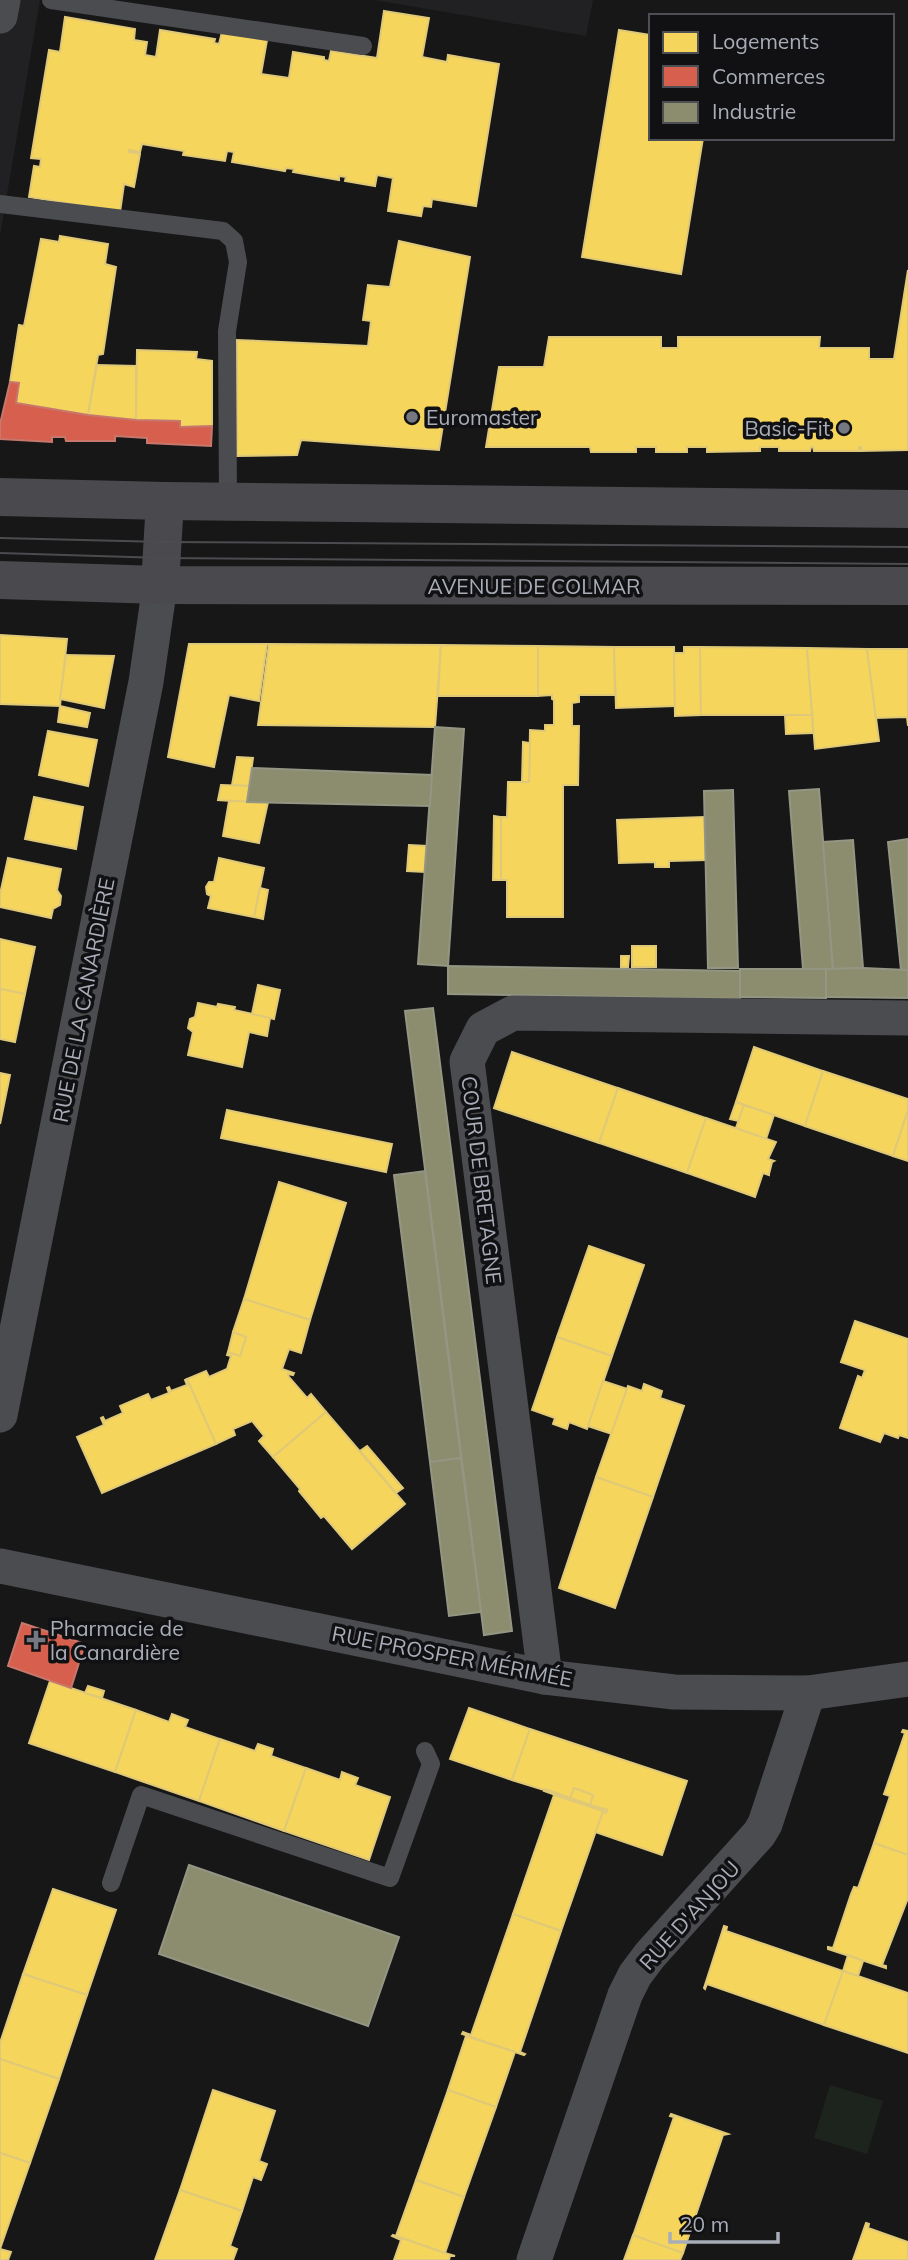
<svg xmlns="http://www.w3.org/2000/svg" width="908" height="2260" font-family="Mulish,sans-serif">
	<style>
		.built { fill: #212123 }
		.green { fill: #1d241e }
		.homes { fill: #f6d55c; stroke: #dfc978; stroke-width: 2 }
		.shops { fill: #d6604d; stroke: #c8776d; stroke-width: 2 }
		.industry { fill: #8c8c6e; stroke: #949684; stroke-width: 2 }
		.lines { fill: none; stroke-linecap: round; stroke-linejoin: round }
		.lane { stroke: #4b4c50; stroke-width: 18 }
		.street { stroke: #4b4c50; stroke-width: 35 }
		.secondary { stroke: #4a4a4e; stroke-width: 38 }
		.tram { stroke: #4b4c4f; stroke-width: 2 }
		.poi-dot { fill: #757880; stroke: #111113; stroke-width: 2.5 }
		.labels { text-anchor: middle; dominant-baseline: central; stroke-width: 7; stroke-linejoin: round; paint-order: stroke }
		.poi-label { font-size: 21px; fill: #a8adb8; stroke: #111113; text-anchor: start }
		.street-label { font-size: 21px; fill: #a8adb8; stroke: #111113 }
	</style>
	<rect width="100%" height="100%" fill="#171717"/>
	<g class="built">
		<path d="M0,0h40l-40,236z"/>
		<path d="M374,0h219l-7,36z"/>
	</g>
	<path class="green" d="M830,2085l53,16 -16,53 -53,-16z"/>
	<g class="homes">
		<path d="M384,11l45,7 -7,39 25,5 1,-7 51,9 -23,142 -44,-7 -1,8 -8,-1 -2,10 -33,-5 5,-33 -16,-3 -2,11 -30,-5 1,-4 -7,-1v4l-46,-8 1,-3 -8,-1 -1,3 -53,-9 2,-10 -7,-1 -2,10 -42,-6 1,-4 -42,-7 -2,8 -11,-2v2l11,2 -6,33 -10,-3 -4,28 -91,-15 5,-31 6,1 1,-8 -10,-1 18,-108 11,2 5,-35 70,12 -1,11 13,2 -2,13 11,2 4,-27 55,9 -1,4 5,1 3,-12 45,8 -6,34 28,4 4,-26 31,5v3l5,1 2,-10 46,7z"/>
		<path d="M619,30l32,5v103h52l-22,136 -99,-17z"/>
		<path d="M60,236l48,8 -3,20 11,3 -13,87 -5,1 -10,60 -72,-12 3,-20 -9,-1 9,-57 5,1 17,-87 18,3z"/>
		<path d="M399,241l71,16 -31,193 -138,-10 -4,15 -60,1v-116l131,6 3,-25 -8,-1 5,-35 22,2z"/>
		<path d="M908,270v180l-47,1v-4h-2v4h-45l-1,-4h-2l-1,4h-31v-4h-19v4l-53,1v-5h-20v5h-31v-5h-20v5h-45l-1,-5h-104l13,-80h45l5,-30h112v11h17v-11h142l-1,11h50v11h25z"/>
		<path d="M137,350l60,2 -1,7 16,2v65l-32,1v-6l-44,-1z"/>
		<path d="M97,365l39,1v54l-48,-5z"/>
		<path d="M0,635l67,4 -7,67 -60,-2z"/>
		<path d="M189,644h78l-8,57 -30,-6 -15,72 -46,-10z"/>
		<path d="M269,644l172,1 -6,82 -177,-2z"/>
		<path d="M441,645l97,1v50h-100z"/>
		<path d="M538,646l76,1 1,48h-36v7l-7,1v23h7l-1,59h-15v132h-56v-37h-6v-63h6l1,-35h21l1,-52 15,1v-6h9v-25l-2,-1v-4l-14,1z"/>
		<path d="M614,647h60l1,59 -59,2z"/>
		<path d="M684,647h16l1,68 -26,1 -1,-63h10z"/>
		<path d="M700,647l107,1 5,67h-111z"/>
		<path d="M807,648l60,1 12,92 -64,8z"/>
		<path d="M867,649h41v77l-1,-9 -31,1z"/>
		<path d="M66,655l48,1 -10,52 -44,-9z"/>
		<path d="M60,706l30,7 -3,14 -29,-5z"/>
		<path d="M785,715h27l1,18 -27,1z"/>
		<path d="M48,731l49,9 -9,46 -49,-11z"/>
		<path d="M523,742l7,1 -1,39h-7z"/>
		<path d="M237,757l16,1 -4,28 -17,-1z"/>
		<path d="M221,785l28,1 -2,16 -29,-2z"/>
		<path d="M34,797l49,10 -7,42 -51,-10z"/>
		<path d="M229,801l39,1 -9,41 -36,-7z"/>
		<path d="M494,816l7,1v63h-8z"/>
		<path d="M704,817l2,43 -37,1v6h-14v-5l-36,1 -2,-43z"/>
		<path d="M409,845l18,1 -2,26 -18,-1z"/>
		<path d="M8,858l53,11 -4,21 4,6 -1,9 -7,4 -2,9 -51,-11v-13z"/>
		<path d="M219,858l45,10 -10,49 -46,-9 3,-12 -4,-2 -1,-7 3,-5h5z"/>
		<path d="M260,888l8,2 -5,29 -9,-2z"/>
		<path d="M0,939l35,8 -10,47 -25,-5z"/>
		<rect x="632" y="946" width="24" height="21"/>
		<path d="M621,956h8l-1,11h-7z"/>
		<path d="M258,985l22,5 -6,29 -22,-5z"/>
		<path d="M0,989l25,5 -10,48 -15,-3z"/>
		<path d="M198,1003l19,4 1,-3 17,3 -1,3 36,8 -3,18 -18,-4 -7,35 -54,-12 5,-23 -5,-4 2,-9 5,-2z"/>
		<path d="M754,1047l69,24 -18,55 -69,-24z"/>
		<path d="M512,1052l106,36 -19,55 -105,-35z"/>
		<path d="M823,1071l85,28v11l-15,46 -88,-30z"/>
		<path d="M0,1073l10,2 -10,49z"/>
		<path d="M618,1088l88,30 -19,55 -88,-30z"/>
		<path d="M736,1102l8,3 -5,16 -9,-2z"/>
		<path d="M744,1105l30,10 -8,24 -30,-11z"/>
		<path d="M227,1110l165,34 -6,28 -165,-34z"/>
		<path d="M908,1110v51l-15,-5z"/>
		<path d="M706,1118l70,24 -8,17 6,2 -2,1 -3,12v1l-6,-2 -8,24 -68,-24z"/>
		<path d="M279,1182l67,21 -36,117 -66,-21z"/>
		<path d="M589,1246l55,19 -32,91 -55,-19z"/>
		<path d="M244,1299l66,21 -9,33 -12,-4 -7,20 12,4 -1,2 -5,-1v2l19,22 4,-4 15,18 -53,45 -14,-16 5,-5 -12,-15 -19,8 2,6 -19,9 -29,-65 19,-8 3,6 18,-8 4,-13 -4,-1 1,-3 12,4 6,-19 -13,-5z"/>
		<path d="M855,1321l53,18v99l-9,-3 -1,3 -14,-5 -4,9 -40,-14 18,-52 4,2 3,-8 -24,-8z"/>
		<path d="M233,1332l13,5 -6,19 -12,-4z"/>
		<path d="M557,1337l55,19 -25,73 -18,-7 -2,7 -14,-5 2,-6 -23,-8z"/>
		<path d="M187,1379l29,65 -114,49 -25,-56 27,-12 -3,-7 2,-1 2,4 18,-8 -3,-7 28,-12 3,6 18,-7 -2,-5 2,-1 2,4 16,-6 -2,-5z"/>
		<path d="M603,1381l24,8 -15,45 -24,-8z"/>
		<path d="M644,1384l18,7 -2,7 24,8 -31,91 -57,-20 32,-91 14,5z"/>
		<path d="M326,1412l79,92 -53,45 -28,-33 -3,2 -22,-27 1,-2 -27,-32z"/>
		<path d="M367,1446l36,42 -7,5 -36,-42z"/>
		<path d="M596,1477l57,20 -38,111 -56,-20z"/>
		<path d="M50,1681l86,29 -21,62 -86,-29z"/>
		<path d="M88,1686l16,5 -2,7 -17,-5z"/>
		<path d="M469,1708l61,21 -18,51 -62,-21z"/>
		<path d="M136,1710l33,12 3,-8 16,6 -3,7 35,12 -21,62 -84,-29z"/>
		<path d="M530,1729l157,52 -25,74 -67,-23 8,-21 3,2 1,-3 -17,-5 3,-10 -19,-7 -4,10 -58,-18z"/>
		<path d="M903,1730l5,1v124l-34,-12 16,-47 -6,-2 21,-61 -3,-1z"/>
		<path d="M220,1739l35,12 3,-7 15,5 -2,7 35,12 -22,63 -85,-30z"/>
		<path d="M306,1768l34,12 2,-8 16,6 -3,7 35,12 -21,63 -85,-29z"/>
		<path d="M574,1788l19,7 -3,10 -20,-7z"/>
		<path d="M545,1789l45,16 17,5 -1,3 -62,-22z"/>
		<path d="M554,1795l49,16 -42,120 -48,-17z"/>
		<path d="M874,1843l34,12v43l-26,67 4,1v2l-58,-19v-2l5,1 18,-54 3,-7 4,1z"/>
		<path d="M53,1889l63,21 -29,85 -64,-21z"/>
		<path d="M513,1914l48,17 -41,121 5,2 -1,1 -62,-21 1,-2 8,3z"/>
		<path d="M724,1926l3,1 -1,4 117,40 -19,54 -117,-41 -2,5 -1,-1z"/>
		<path d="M848,1955l15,6 -5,15 -15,-5z"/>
		<path d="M843,1971l65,22v60l-84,-28z"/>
		<path d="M23,1974l64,21 -28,84 -59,-20v-16z"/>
		<path d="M466,2036l49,16 -19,55 -48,-17z"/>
		<path d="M0,2059l59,20 -29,84 -30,-10z"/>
		<path d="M213,2090l62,21 -16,50 8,3 -6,16 -8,-3 -11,34 -62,-21z"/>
		<path d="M448,2090l48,17 -32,90 -48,-17z"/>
		<path d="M671,2114l57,20 -5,1 -40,118 -50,-17 41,-119 -4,-1z"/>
		<path d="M0,2153l30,10 -30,86z"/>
		<path d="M416,2180l48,17 -19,56 -49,-17z"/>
		<path d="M180,2190l62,21 -12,35 7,3 -4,11h-78z"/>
		<path d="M866,2223l3,1 -1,4 40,14v18h-55z"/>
		<path d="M393,2235l52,18 10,3h-5l-1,4h-55l7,-20 -9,-4z"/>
		<path d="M633,2235l50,18 -3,7h-56z"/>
		<path d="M0,2249l11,3 -3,8h-8z"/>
	</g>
	<g class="shops">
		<path d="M10,382l9,1 -3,20 72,12 48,5 44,1v6l32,-1 -1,20 -64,-3v-5l-32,-2v5h-49l-1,-4h-13v5l-52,-3v-15z"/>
		<path d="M22,1623l63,21 -14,44 -63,-22z"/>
	</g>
	<g class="industry">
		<path d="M435,727l29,2 -16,237 -30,-2z"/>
		<path d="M252,768l180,7 -2,31 -183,-4z"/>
		<path d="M819,789l14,180h-30l-14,-178z"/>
		<path d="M733,790l5,178h-30l-4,-177z"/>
		<path d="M908,839v131h-7l-13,-128z"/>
		<path d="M853,840l10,128 -30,1 -10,-127z"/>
		<path d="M448,966l292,5v28l-292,-5z"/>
		<path d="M863,968l45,2v28l-82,-1v-28z"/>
		<path d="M740,969h86v29l-86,-1z"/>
		<path d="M433,1008l79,623 -28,4 -79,-624z"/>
		<path d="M425,1171l36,287 -31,4 -36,-287z"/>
		<path d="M461,1458l20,154 -32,4 -19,-154z"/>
		<path d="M189,1865l210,72 -31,89 -209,-72z"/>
	</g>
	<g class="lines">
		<g class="lane">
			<path d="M51,0l312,46"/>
			<path d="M0,204l223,27 11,10 4,21 -11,69 1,171"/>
			<path d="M111,1883l30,-88 249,83 41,-114 -6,-13"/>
		</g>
		<g class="street">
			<path d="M0,16l3,-16"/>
			<path d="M0,1415l146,-733 14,-97"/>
			<path d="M0,1566l545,111 129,15 134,1 100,-14"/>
			<path d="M545,1677l-78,-616 16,-32 30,-16 395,5"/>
			<path d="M534,2260l91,-265 10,-20 15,-20 109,-121 6,-10 43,-131"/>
		</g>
		<g class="secondary">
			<path d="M0,497l165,4 743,8"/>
			<path d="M0,580l160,5 748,1"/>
			<path d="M160,585l5,-84"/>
		</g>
		<g class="tram">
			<path d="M0,538l164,4 744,5"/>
			<path d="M0,553l163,5 745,6"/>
		</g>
	</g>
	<g class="poi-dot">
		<circle cx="412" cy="417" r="7"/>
		<circle cx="844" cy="428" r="7"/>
		<path d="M32.5 1629.5h7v7h7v7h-7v7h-7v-7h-7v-7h7z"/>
	</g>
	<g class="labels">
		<g class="poi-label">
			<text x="426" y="417">Euromaster</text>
			<text x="830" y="428" text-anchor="end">Basic-Fit</text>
			<text x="50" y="1628">Pharmacie de<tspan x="50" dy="24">la Canardière</tspan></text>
		</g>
		<g class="street-label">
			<text x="534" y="586">AVENUE DE COLMAR</text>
			<text transform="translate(83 1000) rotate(-79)">RUE DE LA CANARDIÈRE</text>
			<text transform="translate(482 1180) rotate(83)">COUR DE BRETAGNE</text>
			<text transform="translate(452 1656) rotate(11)">RUE PROSPER MÉRIMÉE</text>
			<text transform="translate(689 1915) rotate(-48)">RUE D'ANJOU</text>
		</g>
	</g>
	<rect x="649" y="14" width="245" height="126" fill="#111113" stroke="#4d4f55" stroke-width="2"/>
	<rect x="663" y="32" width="35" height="21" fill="#f6d55c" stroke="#4d4f55" stroke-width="2"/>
	<text x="712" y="49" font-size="21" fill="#a8adb8">Logements</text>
	<rect x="663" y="66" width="35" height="21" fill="#d6604d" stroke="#4d4f55" stroke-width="2"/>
	<text x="712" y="84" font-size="21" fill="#a8adb8">Commerces</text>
	<rect x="663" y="102" width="35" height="21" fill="#8c8c6e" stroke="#4d4f55" stroke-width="2"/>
	<text x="712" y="119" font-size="21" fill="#a8adb8">Industrie</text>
	<path d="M670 2232v10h108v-10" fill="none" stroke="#a8adb8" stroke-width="3.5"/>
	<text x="680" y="2232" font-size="21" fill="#a8adb8" stroke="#111113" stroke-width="5" paint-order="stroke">20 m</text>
</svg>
